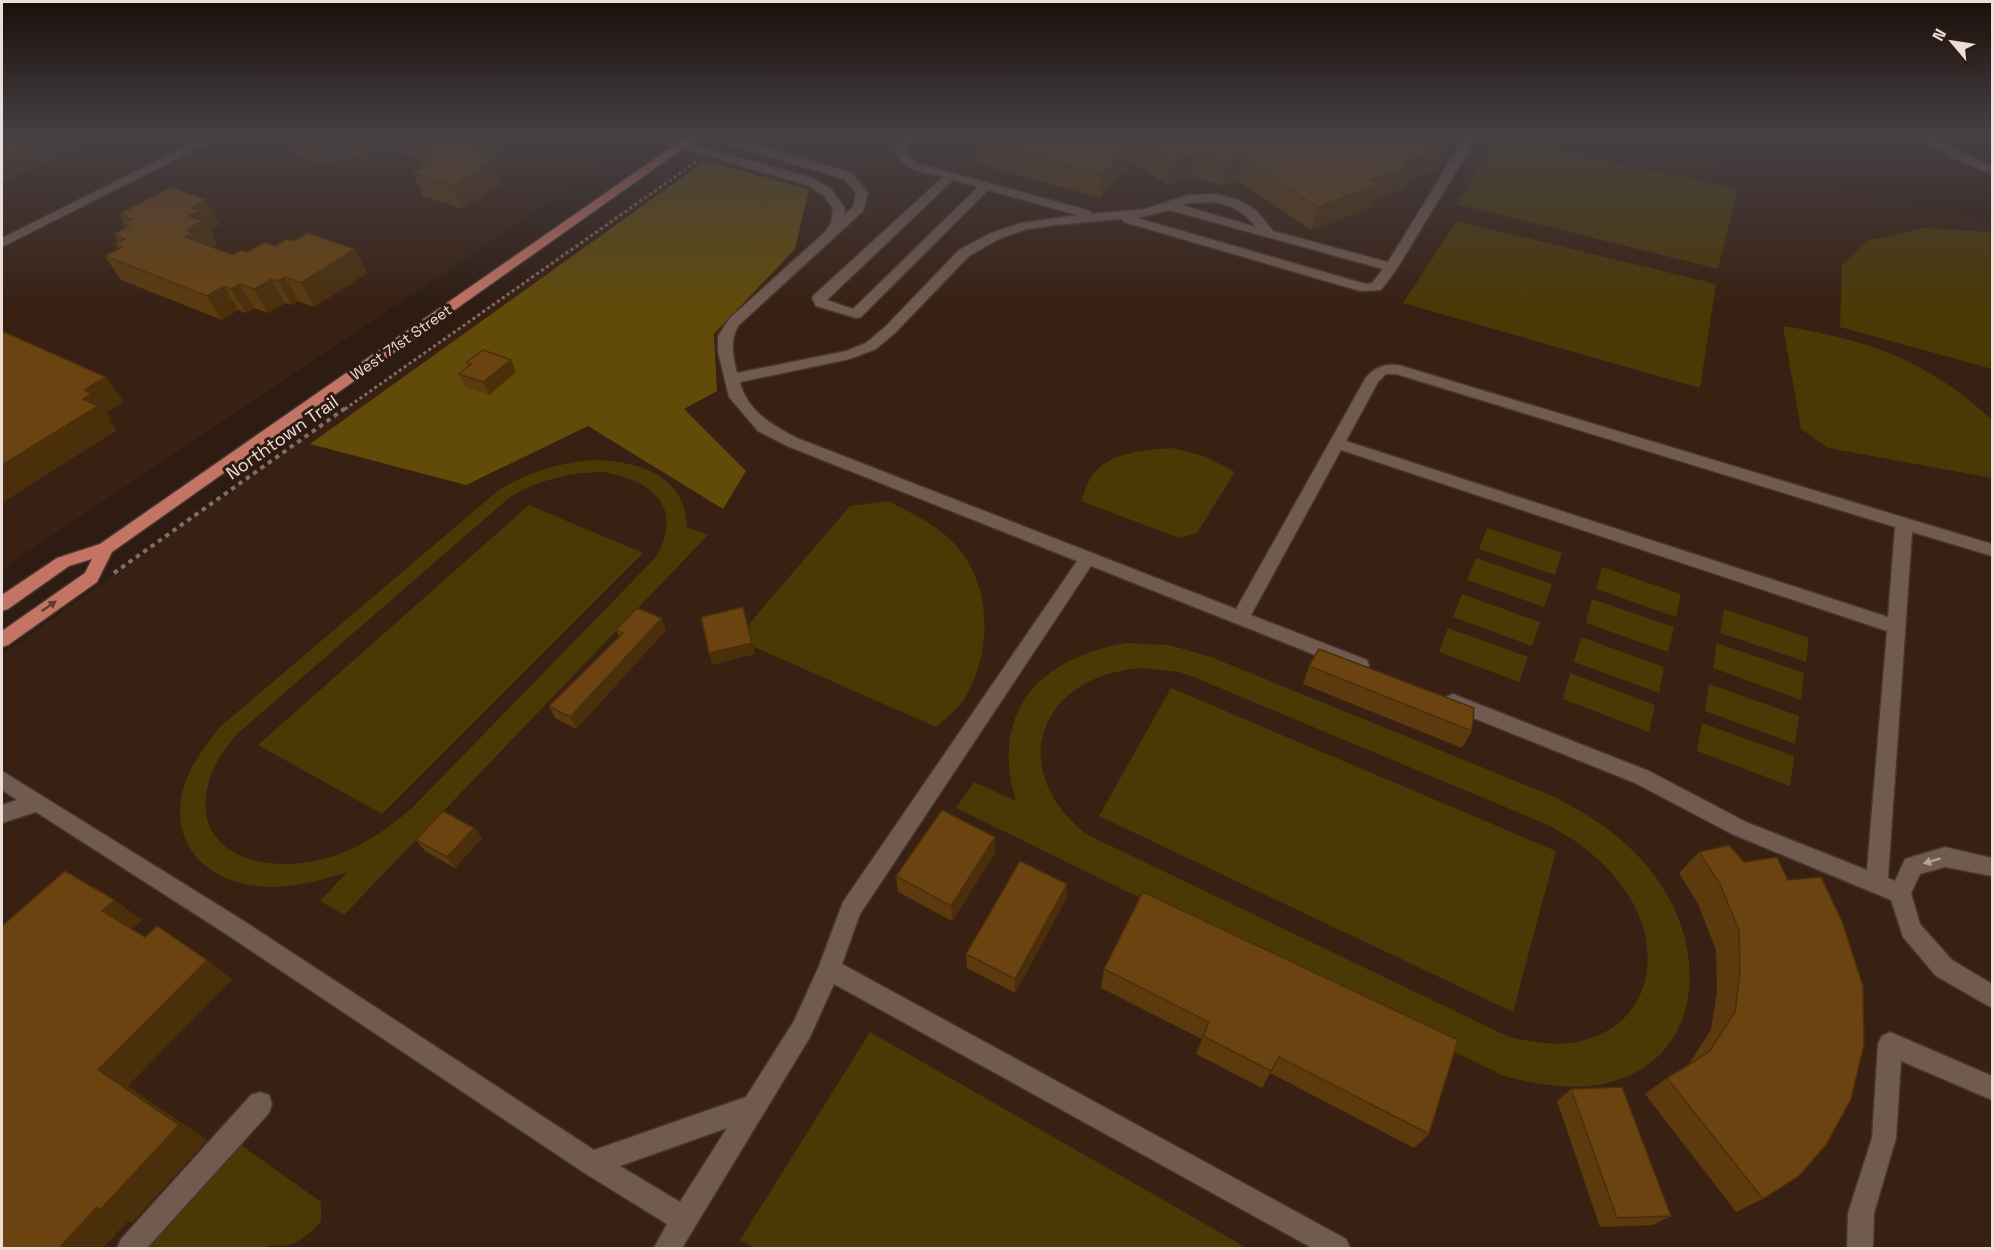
<svg xmlns="http://www.w3.org/2000/svg" width="1994" height="1250" font-family="'Space Grotesk',sans-serif">
	<style>
		.built { fill: #382012 }
		.green { fill: #4a3805; fill-rule: evenodd }
		.forest { fill: #624b08 }
		.lines { fill: none; stroke-linecap: round; stroke-linejoin: round }
		.minor-casing { stroke: #453630; stroke-width: 3 }
		.major-casing { stroke: #453630; stroke-width: 3 }
		.path-far1 { stroke: #7e6e66; stroke-width: 3; stroke-dasharray: 3 3; stroke-linecap: butt }
		.path { stroke: #7e6e66; stroke-width: 4; stroke-dasharray: 4.5 4.5; stroke-linecap: butt }
		.minor { fill: #715b4f; fill-rule: evenodd }
		.major { fill: #c47465; fill-rule: evenodd }
		.wall { fill: #5c3a0e }
		.shaded-wall { fill: #4b2f0b }
		.building { fill: #6b4310; stroke: #4b2f0b; stroke-width: 1.5 }
		.oneway { fill: #623b2f }
		.oneway2 { fill: #b4a39a }
		.labels { text-anchor: middle; dominant-baseline: central; stroke-width: 6; stroke-linejoin: round; paint-order: stroke }
		.far-street-label { font-size: 15px; fill: #ebded8; stroke: #2e1c12 }
		.street-label { font-size: 18px; fill: #ebded8; stroke: #2e1c12 }
	</style>
	<rect width="100%" height="100%" fill="#2e1c12"/>
	<g class="built">
		<path d="M2,135h648l-648,434z"/>
		<path d="M727,135h873l392,86v1027h-1990v-593z"/>
	</g>
	<g class="green">
		<path d="M1498,137l240,52 -20,80 -262,-65z"/>
		<path d="M1457,221l259,63 -16,104 -297,-85z"/>
		<path d="M1924,228l68,4v137l-152,-42 2,-62 25,-24z"/>
		<path d="M1783,326c86,14 144,34 209,94v58l-164,-30 -27,-19z"/>
		<path d="M1172,448l32,8 31,16 -38,61 -18,5 -98,-37c3,-7 5,-16 9,-22 15,-27 55,-29 82,-31z"/>
		<path d="M592,460c45,1 93,13 95,67l21,8 -364,380 -24,-14 27,-29c-24,8 -49,15 -76,15 -62,-1 -108,-43 -85,-107 8,-20 21,-37 35,-54l279,-237c30,-17 58,-26 92,-29zM603,472c48,8 82,35 53,85l-244,251c-30,26 -64,48 -104,54 -53,9 -116,-12 -100,-77 4,-20 17,-36 29,-51l273,-237c29,-17 59,-25 93,-25z"/>
		<path d="M888,501c17,9 37,18 52,30 53,39 56,118 23,170 -7,10 -18,18 -27,26l-184,-81 -3,-22 101,-118z"/>
		<path d="M529,505l114,48 -261,261 -124,-69z"/>
		<path d="M1487,528l75,25 -7,22 -76,-26z"/>
		<path d="M1476,558l76,26 -8,23 -77,-27z"/>
		<path d="M1602,567l79,27 -5,23 -80,-28z"/>
		<path d="M1462,594l78,28 -8,24 -79,-29z"/>
		<path d="M1592,599l82,28 -6,25 -82,-29z"/>
		<path d="M1724,609l85,29 -3,24 -86,-29z"/>
		<path d="M1448,628l80,29 -9,25 -80,-30z"/>
		<path d="M1581,637l83,30 -5,26 -85,-31z"/>
		<path d="M1126,643l43,2 42,12 339,138c49,23 96,57 121,107 40,78 17,173 -81,184 -30,3 -58,-3 -86,-10l-548,-268 18,-26 42,19c-27,-89 23,-143 110,-158zM1142,668l37,4 17,6 345,144c36,17 65,39 87,73 36,55 24,129 -47,146 -24,6 -49,1 -72,-4l-423,-203c-82,-66 -46,-159 56,-166z"/>
		<path d="M1717,643l87,30 -3,27 -88,-32z"/>
		<path d="M1570,673l85,32 -6,27 -86,-33z"/>
		<path d="M1709,684l90,32 -4,28 -90,-33z"/>
		<path d="M1171,688l385,163 -43,161 -414,-196z"/>
		<path d="M1702,723l92,33 -4,30 -93,-35z"/>
		<path d="M870,1032l377,216h-493l-14,-8z"/>
		<path d="M238,1143l83,59v19c-12,14 -29,29 -49,24l-4,3h-124z"/>
	</g>
	<path class="forest" d="M705,161l104,28 -14,60 -81,85 3,57 -33,18 62,62 -23,38 -135,-83 -122,59 -156,-41z"/>
	<g class="lines">
		<defs>
			<g id="minor">
				<path d="M209,135h15l-222,112v-9z"/>
				<path d="M641,135h18l156,44 16,10 14,19 -1,7 9,-8 3,-14 -12,-14 -139,-42 -2,-2h18l131,38 16,20 -5,18 -124,114c-10,16 -6,30 -2,48l109,-22 20,-8 19,-16 74,-77 32,-17 30,-10 56,-8 -89,-25 -127,127 -5,1 -40,-12 -4,-8 2,-3 129,-118c-19,-5 -43,-6 -48,-28l12,-14h12l-12,14 2,8 7,6 174,48 2,3 53,-5 43,-14 28,-1 23,6 17,10 17,21 115,31 78,-127h12l-80,132 -17,23 -21,1 -236,-69 -2,-3 -66,6 -29,4 -28,10 -30,17 -74,77 -19,16 -26,10 -110,23c7,29 32,43 57,56l439,171 129,-230c9,-12 22,-17 37,-13l590,178v12l-80,-24 -24,346 7,3 10,-22 40,-12 47,11v18l-47,-9 -25,7 -9,19 9,31 32,36 40,24v24l-56,-32 -33,-39 -12,-37 -159,-66 -97,-51 -189,-76 -3,-5 3,-5 7,-3 196,77 97,51 121,48 20,-239 -546,-181 -90,165 116,45 2,5 -2,5 -7,2 -7,-2 -262,-104 -231,348 -18,50 504,275 4,9h-38l-478,-264 -24,53 -128,211h-28l13,-24 -84,-52 -360,-240 -187,-120 -34,11v-18l15,-5 -15,-10v-19l237,147 355,232 152,-53 48,-76 25,-55 24,-64 234,-341 -290,-115 -29,-15 -29,-34 -11,-45v-16l11,-17 96,-87 6,-9 2,-15 -10,-13 -16,-10 -164,-48zM953,180l25,7 -125,122 -26,-9zM1216,202c17,4 29,11 40,25l-75,-22 8,-2zM1169,210l214,59 -11,14 -6,1 -229,-66zM1386,374h10l499,153 -7,90 -542,-176 32,-59zM727,1128l-47,74 -60,-36z"/>
				<path d="M1915,135h14l63,32v7l-38,-16z"/>
				<path d="M1890,1032l102,44v24l-91,-39 -5,77 -22,75 -1,35h-26l1,-35 24,-75 6,-94 4,-8z"/>
				<path d="M260,1092l9,3 3,9 -3,9 -122,135h-30l4,-9 130,-144z"/>
			</g>
			<path id="major" d="M689,135h13l-590,417 -15,30 -89,63 -6,2v-16l83,-58 7,-14 -23,7 -61,43 -6,2v-16l55,-37 43,-14z"/>
		</defs>
		<use href="#minor" class="minor-casing"/>
		<use href="#major" class="major-casing"/>
		<path class="path-far1" d="M345,409l351,-247"/>
		<path class="path" d="M114,573l233,-166"/>
		<use href="#minor" class="minor"/>
		<use href="#major" class="major"/>
	</g>
	<g class="wall">
		<path d="M282,135h213l5,14 -4,3 5,14 -5,3 5,15 -38,25 -40,-13 -10,-23 8,-4 -5,-11 -25,-7 -7,3 -3,-2 -14,8 -14,-4 -6,3 -5,-1 -14,8 -37,-13z"/>
		<path d="M1438,135l-2,8 7,4 -7,23 -29,11 -2,8 -32,11 -1,7 -61,23 -74,-50 -14,6 -31,-9 -24,8 -35,-22 -32,35 -123,-34v-23z"/>
		<path d="M119,214l101,10 -9,5 3,5 -3,1 6,10 -4,2 20,8 61,-14 61,8 12,24 -53,34 -16,-6 -6,4 -7,-2 -17,10 -14,-5 -8,5 -8,-3 -16,10 -101,-40 -16,-24 13,-7 -3,-5 3,-2 -5,-8 12,-6 -3,-5 2,-1z"/>
		<path d="M467,362l49,10 -27,23 -25,-9 -5,-12 10,-8z"/>
		<path d="M616,630h50l-90,99 -21,-11 -6,-12 70,-69z"/>
		<path d="M1309,666l163,65 -10,17 -159,-64z"/>
		<path d="M474,828l8,10 -27,30 -30,-17 -9,-11z"/>
		<path d="M1699,852l45,10 19,337 -27,13 -91,-118 22,-16 21,-13 23,-35 6,-39 -1,-41 -18,-46 -19,-31z"/>
		<path d="M995,853l-43,68 -54,-29 -2,-16z"/>
		<path d="M1067,884l-1,15 -51,94 -48,-25 -1,-14z"/>
		<path d="M1143,892l286,242 -15,14 -144,-75 -8,15 -66,-34 6,-15 -101,-51 3,-19z"/>
		<path d="M1571,1089l100,127 -18,9 -53,2 -43,-126z"/>
	</g>
	<g class="shaded-wall">
		<path d="M55,135h49l-102,48v-24z"/>
		<path d="M331,135l11,23 -14,8 -11,-23z"/>
		<path d="M339,135h4l10,21 -6,3 -10,-23z"/>
		<path d="M361,135h12l8,17 -14,8 -10,-23z"/>
		<path d="M376,135h8l7,16 -7,3z"/>
		<path d="M479,135h16l5,14 -4,3 5,14 -5,3 5,15 -38,25 -10,-23 26,-35z"/>
		<path d="M1421,135h17l-5,16 10,-4 -7,23 -29,11 -2,8 -32,11 -1,7 -61,23 6,-23 54,-27 33,-18z"/>
		<path d="M1135,140l-2,23 -32,35 1,-23z"/>
		<path d="M1195,154l-3,23 -24,8 3,-23z"/>
		<path d="M1241,157l-4,23 -14,6 4,-24z"/>
		<path d="M206,200l14,24 -9,5 3,5 -3,1 6,10 -13,7 -19,-15 4,-21 3,-8z"/>
		<path d="M355,249l12,24 -53,34 -13,-24z"/>
		<path d="M285,277l13,24 -6,4 -14,-24z"/>
		<path d="M271,279l14,24 -17,10 -14,-24z"/>
		<path d="M240,284l14,24 -8,5 -15,-24z"/>
		<path d="M224,286l14,24 -16,10 -15,-24z"/>
		<path d="M511,360l5,12 -27,23 -6,-13z"/>
		<path d="M106,377l18,25 -18,11 5,5 -2,2 8,10 -115,73v-38l81,-66 1,-9z"/>
		<path d="M743,607l12,47 -43,11 -3,-12z"/>
		<path d="M662,618l4,12 -90,99 -6,-12z"/>
		<path d="M474,828l8,10 -27,30 -8,-11z"/>
		<path d="M995,837v16l-43,68 -1,-15z"/>
		<path d="M1067,884l-1,15 -51,94v-14z"/>
		<path d="M115,900l27,20 -12,11 -28,-20z"/>
		<path d="M207,960l25,19 -104,107 79,54 -75,83 -4,-2 -25,27h-44l39,-178z"/>
	</g>
	<g class="building">
		<path d="M2,135h53l-53,24z"/>
		<path d="M293,135h38l-14,8z"/>
		<path d="M349,135h12l-4,2z"/>
		<path d="M407,135l79,1 -7,3 14,4 -14,8 6,2 -5,3 13,5 -40,25 -40,-13 14,-8 -8,-2 10,-5 -15,-4 12,-7 -5,-2 7,-4z"/>
		<path d="M985,135h437l21,12 -39,15 8,4 -41,14 7,4 -61,23 -76,-50 -14,5 -32,-8 -24,8 -36,-22 -33,35 -124,-34z"/>
		<path d="M171,187l35,13 -14,8 8,2 -11,6 14,5 -17,9 6,3 -7,4 48,18 8,-5 6,2 18,-10 10,4 12,-7 7,2 14,-8 47,16 -54,34 -16,-6 -7,4 -7,-2 -17,10 -14,-5 -9,5 -7,-3 -17,10 -102,-40 17,-9 -7,-3 10,-5 -12,-5 16,-8 -7,-3 9,-4 -12,-5z"/>
		<path d="M2,331l104,46 -22,13 8,4 -9,5 15,7 -96,59z"/>
		<path d="M483,350l28,10 -28,22 -24,-8 12,-10 -4,-2z"/>
		<path d="M743,607l9,36 -43,10 -8,-36z"/>
		<path d="M637,608l25,10 -92,99 -21,-11 74,-73 -7,-3z"/>
		<path d="M1319,649l155,59 -2,23 -163,-65z"/>
		<path d="M942,810l53,27 -44,69 -55,-30z"/>
		<path d="M443,811l31,17 -27,29 -31,-17z"/>
		<path d="M1729,845l15,17 33,-5 11,23 33,-3 21,44 21,65 1,59 -13,54 -25,46 -27,31 -36,23 -96,-121 42,-26 26,-40 5,-39 -1,-43 -19,-46 -21,-32z"/>
		<path d="M1020,861l47,23 -52,95 -49,-25z"/>
		<path d="M65,871l50,29 -13,11 43,26 12,-11 50,34 -109,110 81,55 -79,85 -3,-3 -38,41h-57v-322z"/>
		<path d="M1143,892l315,148 -29,94 -150,-77 -8,14 -68,-35 6,-14 -105,-53z"/>
		<path d="M1622,1087l49,129 -54,2 -46,-129z"/>
	</g>
	<defs><path id="oneway-solid" d="M-6-.8H1V-3.2L6.5 0L1 3.2V.8H-6Z" transform="scale(1.5)"/></defs>
	<use class="oneway" href="#oneway-solid" transform="translate(49 606) rotate(-35)"/>
	<use class="oneway2" href="#oneway-solid" transform="translate(1932 861) rotate(163)"/>
	<linearGradient id="sky" x2="0" y2="1"><stop stop-color="#190f0a"/><stop offset="0.44" stop-color="#464044"/><stop offset="1" stop-color="#464044" stop-opacity="0"/></linearGradient>
	<rect width="1994" height="310" fill="url(#sky)"/>
	<g class="labels">
		<g class="far-street-label">
			<text transform="translate(401 342) rotate(-35)">West 71st Street</text>
		</g>
		<g class="street-label">
			<text transform="translate(282 437) rotate(-35)">Northtown Trail</text>
		</g>
	</g>
	<rect width="1994" height="1250" fill="none" stroke="#ebded8" stroke-width="6"/>
	<g transform="translate(1952 42) rotate(299)" stroke="#2e1c12" stroke-width="4.5" paint-order="stroke">
	<path d="M0-4.5L10 22L0 15L-10 22Z" fill="#ebded8"/>
	<text y="-9" font-size="16" font-weight="bold" text-anchor="middle" fill="#ebded8">N</text>
	</g>
</svg>
